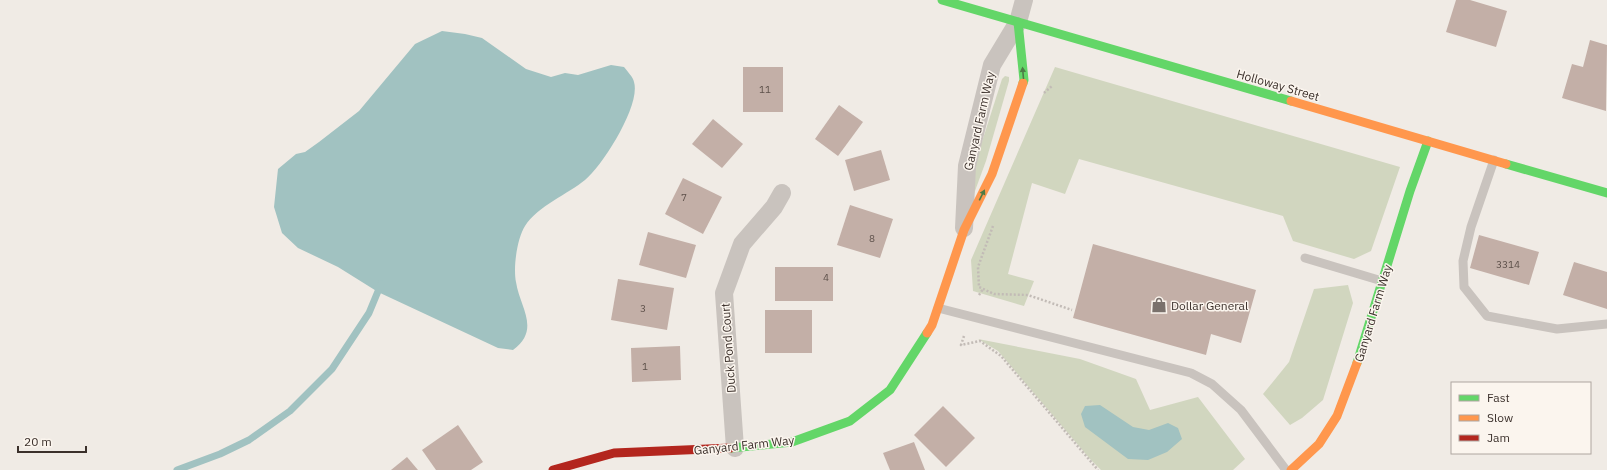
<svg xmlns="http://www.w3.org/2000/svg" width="1607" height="470" font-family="'IBM Plex Sans',sans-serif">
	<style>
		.green { fill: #d1d6bf }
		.water { fill: #a1c2c1 }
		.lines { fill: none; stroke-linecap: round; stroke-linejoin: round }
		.stream { stroke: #a1c2c1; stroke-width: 7 }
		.building { fill: #c3afa7 }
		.path { stroke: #c2bbb6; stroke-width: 2.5; stroke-dasharray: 2 2; stroke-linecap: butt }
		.lane { stroke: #c9c3be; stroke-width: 9 }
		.street { stroke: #c9c3be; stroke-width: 18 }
		.fast { stroke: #63d668; stroke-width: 9 }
		.slow { stroke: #ff974d; stroke-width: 9 }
		.jam { stroke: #b3261e; stroke-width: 9 }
		.oneway { fill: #4d7b46 }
		.labels { text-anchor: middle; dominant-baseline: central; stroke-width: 3; stroke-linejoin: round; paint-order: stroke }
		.number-label { font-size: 10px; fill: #5d504a }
		.street-label { font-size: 12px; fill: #3b302b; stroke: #fbf5ee }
		.poi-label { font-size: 12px; fill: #3b302b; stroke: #fbf5ee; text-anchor: start }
	</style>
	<rect width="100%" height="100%" fill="#f0ebe5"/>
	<g class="green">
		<path d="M1055,67l345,100 -29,84 -17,8 -61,-18 -10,-25 -204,-57 -14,35 -33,-11 -24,91 26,7 -10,25 -51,-15 -2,-31z"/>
		<path d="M1005,76l4,1v4l-23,80 -18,49 5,-40 29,-91z"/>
		<path d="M1348,285l5,18 -30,97 -21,18 -12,7 -27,-31 26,-32 25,-73z"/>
		<path d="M978,339l102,20 56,20 14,31 48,-13 47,62 -12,11h-132l-11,-11 -92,-108z"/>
	</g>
	<g class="water">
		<path d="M442,31l23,3 17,4 44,31 25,8 14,-4 13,2 33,-10 13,2c3,4 9,10 10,15 7,23 -31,83 -49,98 -17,14 -47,26 -60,46 -8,13 -12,41 -9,56 4,26 25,47 -3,68l-15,-2 -120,-56 -40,-25 -40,-19 -16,-15 -8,-26 4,-38 18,-15 9,-2 14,-10 40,-31 56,-67z"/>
		<path d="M1100,405l33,22 16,3 19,-7 10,5 4,11 -15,13 -19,8 -20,-1 -43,-32 -4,-13 4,-8z"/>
	</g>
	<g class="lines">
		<path class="stream" d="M177,470l43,-16 29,-14 41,-29 42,-42 37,-56 12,-29"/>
	</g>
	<g class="building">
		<path d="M1456,0h14l37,11 -11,36 -50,-15z"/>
		<path d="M1590,40l17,5 -1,66 -44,-13 10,-34 11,3z"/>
		<rect x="743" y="67" width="40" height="45"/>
		<path d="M839,105l24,17 -25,34 -23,-17z"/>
		<path d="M713,119l30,25 -21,24 -30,-24z"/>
		<path d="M881,150l9,30 -36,11 -9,-31z"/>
		<path d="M683,178l39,19 -19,37 -38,-20z"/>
		<path d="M850,205l43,14 -13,39 -43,-13z"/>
		<path d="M648,232l48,13 -10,33 -47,-13z"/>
		<path d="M1479,235l60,17 -10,33 -59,-17z"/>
		<path d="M1093,244l163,46 -15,53 -30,-9 -5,21 -133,-37z"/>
		<path d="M1574,262l33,10v37l-44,-14z"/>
		<rect x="775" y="267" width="58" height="34"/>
		<path d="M618,279l56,9 -7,42 -56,-10z"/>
		<rect x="765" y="310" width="47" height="43"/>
		<path d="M680,346l1,34 -49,2 -1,-34z"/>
		<path d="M943,406l32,32 -29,29 -32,-32z"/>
		<path d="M458,425l25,37 -12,8h-35l-14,-20z"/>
		<path d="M914,442l11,28h-35l-7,-17z"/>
		<path d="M407,457l11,13h-27z"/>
	</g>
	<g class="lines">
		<g class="path">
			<path d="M1044,93l8,-7"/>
			<path d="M993,226l-15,41 1,20 15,7 34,1 44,15"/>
			<path d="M979,295l4,-6"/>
			<path d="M964,336l-3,9 19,-4 21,15 97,114"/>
		</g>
		<g class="lane">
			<path d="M1494,160l-23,67 -8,34 1,26 23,29 70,13 50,-5"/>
			<path d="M1305,258l77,23"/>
			<path d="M938,308l253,65 21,11 29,26 45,60"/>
		</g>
		<g class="street">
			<path d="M964,228l3,-62 25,-101 26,-43 6,-22"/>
			<path d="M735,448l-11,-155 18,-49 32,-37 8,-14"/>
		</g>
		<g class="fast">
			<path d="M942,0l349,101"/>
			<path d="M1018,22l6,58 -1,3"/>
			<path d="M1506,164l101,29"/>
			<path d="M1357,363l53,-172 18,-50"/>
			<path d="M731,448l61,-6 58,-21 40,-31 37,-57"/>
		</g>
		<g class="slow">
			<path d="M1291,101l215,63"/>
			<path d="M927,333l5,-8 32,-95 28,-56 31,-91"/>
			<path d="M1291,470l28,-26 18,-28 20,-53"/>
		</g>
		<path class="jam" d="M553,470l61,-17 117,-5"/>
	</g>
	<defs><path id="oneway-solid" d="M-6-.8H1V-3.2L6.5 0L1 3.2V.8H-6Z"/></defs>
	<g class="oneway">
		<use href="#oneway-solid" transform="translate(1023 73) rotate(-95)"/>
		<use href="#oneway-solid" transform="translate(982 195) rotate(-63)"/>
	</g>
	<defs>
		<symbol id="shop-bare" viewBox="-9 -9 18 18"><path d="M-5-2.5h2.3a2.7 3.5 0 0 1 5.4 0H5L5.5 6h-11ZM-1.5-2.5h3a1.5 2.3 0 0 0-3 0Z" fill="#7a716c" stroke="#fbf5ee" stroke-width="2.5" paint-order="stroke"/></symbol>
	</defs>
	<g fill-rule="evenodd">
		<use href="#shop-bare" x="1148" y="294" width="22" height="22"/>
	</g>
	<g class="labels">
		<g class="number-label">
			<text x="765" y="89">11</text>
			<text x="684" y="197">7</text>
			<text x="872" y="238">8</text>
			<text x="1508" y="264">3314</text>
			<text x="826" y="277">4</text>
			<text x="643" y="308">3</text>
			<text x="645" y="366">1</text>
		</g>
		<g class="street-label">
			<text transform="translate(1278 85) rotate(16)">Holloway Street</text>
			<text transform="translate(979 121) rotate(-77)">Ganyard Farm Way</text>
			<text transform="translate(1373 313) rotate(-73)">Ganyard Farm Way</text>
			<text transform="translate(728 348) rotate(-94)">Duck Pond Court</text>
			<text transform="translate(744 445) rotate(-6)">Ganyard Farm Way</text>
		</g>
		<g class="poi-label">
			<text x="1171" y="305">Dollar General</text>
		</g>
	</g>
	<rect x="1451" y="382" width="140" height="72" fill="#fbf5ee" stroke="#aea6a0"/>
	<rect x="1459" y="395" width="20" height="6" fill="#63d668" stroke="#aea6a0"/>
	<text x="1487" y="402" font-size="12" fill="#3b302b">Fast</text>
	<rect x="1459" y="415" width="20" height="6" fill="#ff974d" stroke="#aea6a0"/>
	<text x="1487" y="422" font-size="12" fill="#3b302b">Slow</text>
	<rect x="1459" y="435" width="20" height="6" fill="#b3261e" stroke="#aea6a0"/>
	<text x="1487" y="442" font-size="12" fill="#3b302b">Jam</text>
	<path d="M18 446v6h68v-6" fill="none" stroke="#3b302b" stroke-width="2"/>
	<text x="24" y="446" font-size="12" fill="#3b302b" stroke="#fbf5ee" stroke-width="3" paint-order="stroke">20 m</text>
</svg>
